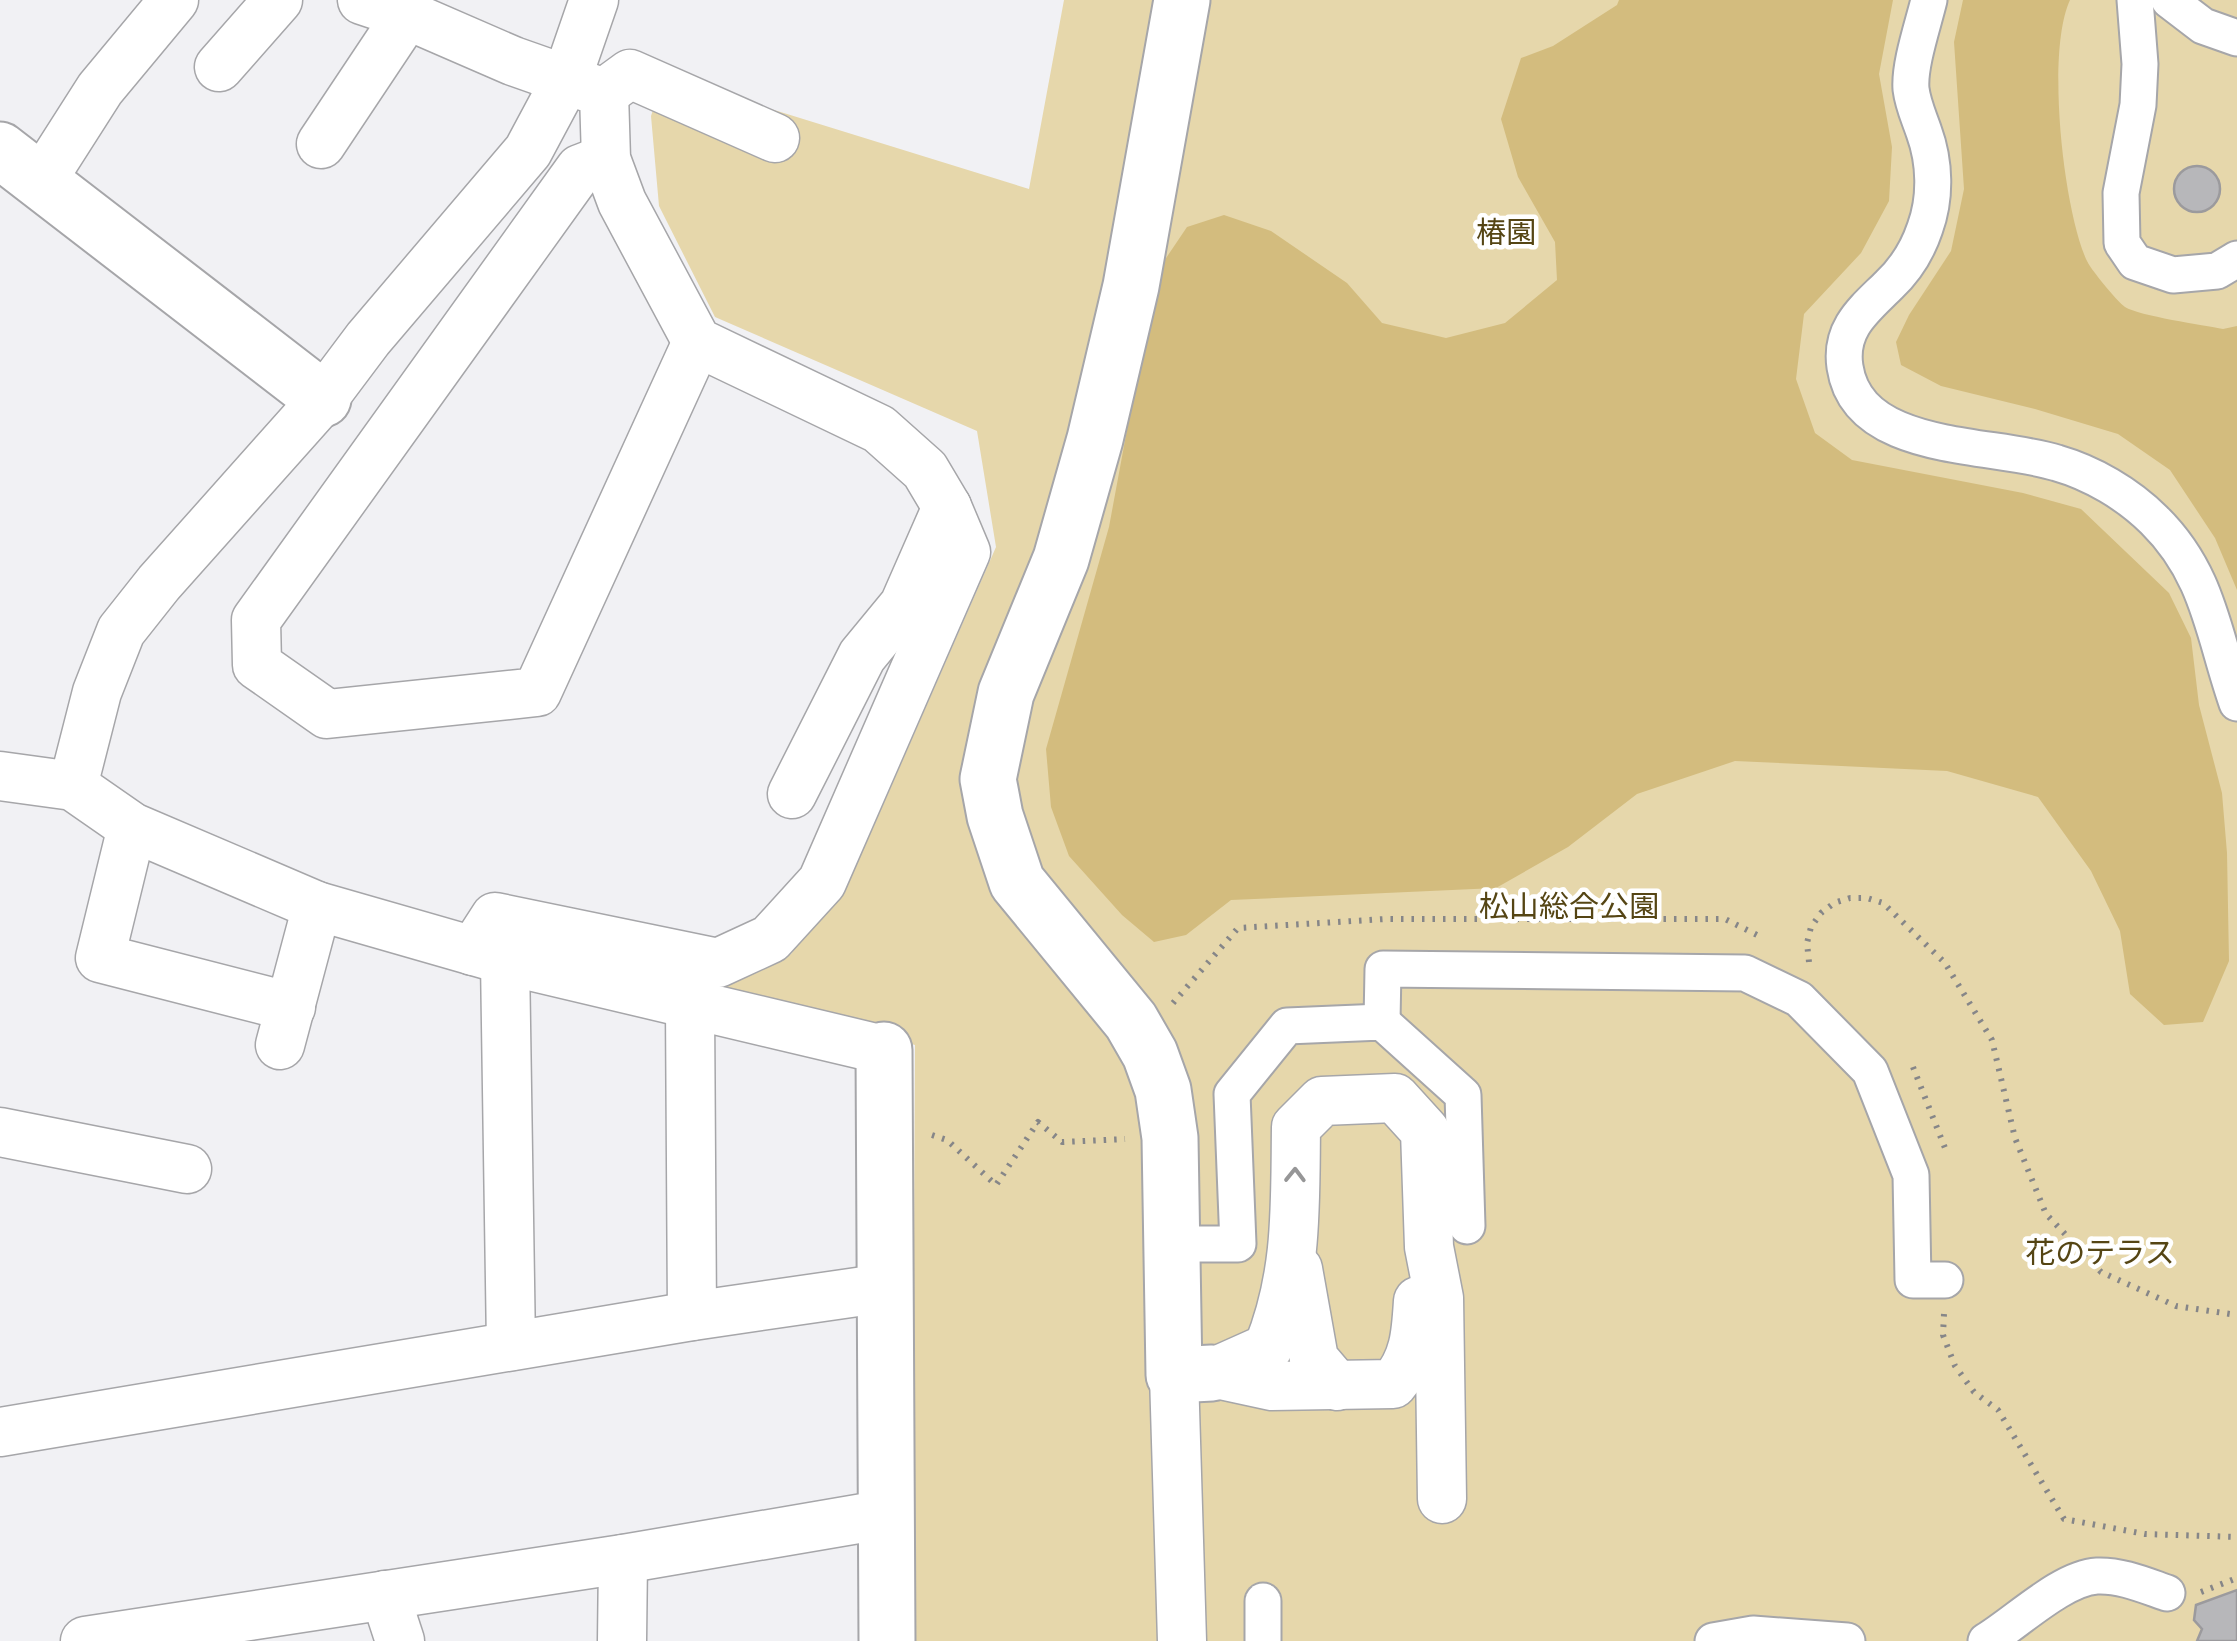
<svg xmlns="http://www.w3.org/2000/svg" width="2237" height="1641" font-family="Karla,'Noto Sans JP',sans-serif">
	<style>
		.green { fill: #e6d7ab }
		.forest { fill: #d3bc7e }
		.building { fill: #b7b7ba; stroke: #9b9a9d; stroke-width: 2.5 }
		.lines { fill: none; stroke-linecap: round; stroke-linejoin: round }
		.pedestrian-casing { stroke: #a6a6a9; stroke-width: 39 }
		.minor-casing { stroke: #a6a6a9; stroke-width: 51 }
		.tertiary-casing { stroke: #a6a6a9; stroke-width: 59 }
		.path { stroke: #868688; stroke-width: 6; stroke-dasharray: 2.5 8; stroke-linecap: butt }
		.pedestrian { stroke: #fff; stroke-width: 35 }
		.minor { stroke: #fff; stroke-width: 48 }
		.tertiary { stroke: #fff; stroke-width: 55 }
		.oneway { stroke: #969697 }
		.labels { text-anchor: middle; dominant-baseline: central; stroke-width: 9; stroke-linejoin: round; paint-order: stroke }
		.park-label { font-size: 30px; fill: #554514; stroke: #fff }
	</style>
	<rect width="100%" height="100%" fill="#f1f1f4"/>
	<path class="green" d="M1064,0h1173v1641h-1325l3,-596 -206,-59 82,-32 74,-108 131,-299 -19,-116 -262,-114 -56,-111 -8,-90 13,-40 365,113z"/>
	<g class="forest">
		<path d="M1619,0h274l-14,74 13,73 -3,54 -28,52 -57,61 -8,65 19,54 37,27 171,33 58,16 88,84 22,45 8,67 23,88 5,60 2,108 -26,61 -39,3 -34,-31 -10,-63 -29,-60 -53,-74 -91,-26 -212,-10 -98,33 -69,53 -72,41 -265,12 -45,35 -32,7 -32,-27 -53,-59 -18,-49 -5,-58 63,-222 47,-254 31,-46 37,-12 47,16 76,52 35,40 64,15 59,-15 52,-43 -2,-38 -37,-65 -17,-58 20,-61 32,-12 64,-41z"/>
		<path d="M1963,0h107c-24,52 -7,206 16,259 4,10 31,42 39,48 14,9 79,18 98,22l14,-3v264l-22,-52 -45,-68 -52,-36 -83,-25 -94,-23 -40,-21 -5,-23 13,-27 42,-64 13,-62 -10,-147z"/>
	</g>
	<g class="building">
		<circle cx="2197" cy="189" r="23"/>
		<path d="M2237,1590v51h-40l5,-12 -8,-9 2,-15z"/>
	</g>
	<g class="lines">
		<defs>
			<g id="pedestrian">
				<path d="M1929,0c-6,25 -20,65 -18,89 2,16 8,28 13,43 11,30 12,66 1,96 -7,21 -20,42 -36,57 -24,24 -50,43 -44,82 13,87 146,75 212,96 35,10 71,31 97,57 55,54 59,114 83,183"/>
				<path d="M2135,0l5,64 -2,41 -17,88 1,50 13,19 38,13 44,-4 20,-12"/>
				<path d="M2169,0l34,26 34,12"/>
				<path d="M1382,1022l1,-53 362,4 54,26 71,72 41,104 2,105h32"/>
				<path d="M1197,1244h41l-6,-150 55,-68 95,-4 81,73 4,131"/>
				<path d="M1263,1601v40"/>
				<path d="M1713,1641l40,-7 94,7"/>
				<path d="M1986,1641c30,-18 76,-63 111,-65 24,-1 47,9 70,17"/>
			</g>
			<g id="minor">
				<path d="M362,0l45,15 106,46 91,32 2,66 16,43 75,140 182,87 46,41 22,37 19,45 -144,330 -52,57 -52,24 -223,-46 -22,34"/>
				<path d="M219,67l59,-67"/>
				<path d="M604,93l26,-19 145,64"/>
				<path d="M321,144l86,-129"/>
				<path d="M606,159l-26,10 -324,451 1,45 70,49 210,-22 160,-350"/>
				<path d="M40,183l60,-94 74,-89"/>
				<path d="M0,776l73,10 59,41 185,79 188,54 379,90"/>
				<path d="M73,786l24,-94 24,-61 38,-48 164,-184 45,-60 160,-188 39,-73 27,-78"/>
				<path d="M792,794l70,-138 42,-51 43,-98"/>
				<path d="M132,827l-32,131 191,49"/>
				<path d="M505,960l6,386"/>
				<path d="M690,1007l2,309"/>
				<path d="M280,1045l37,-139"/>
				<path d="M0,1132l187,37"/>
				<path d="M1298,1269l16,90 23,27"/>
				<path d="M1212,1373l56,-25c30,-74 27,-142 28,-221l26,-26 73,-3 30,33 4,116 10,51 3,201"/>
				<path d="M1212,1373l60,13 121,-2c22,-25 23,-52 25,-83"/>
				<path d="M1174,1375l8,266"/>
				<path d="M0,1432l692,-116 193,-28"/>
				<path d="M385,1595l15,46"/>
				<path d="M85,1641l538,-82 264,-45"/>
				<path d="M622,1641l1,-82"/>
			</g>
			<g id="tertiary">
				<path d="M1182,0l-51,286 -36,153 -34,120 -55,134 -18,86 7,37 22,66 114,139 19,33 13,36 7,48 4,237 38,-2"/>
				<path d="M0,150l323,249"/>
				<path d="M884,1050l3,591"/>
			</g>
		</defs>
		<use href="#pedestrian" class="pedestrian-casing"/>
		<use href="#minor" class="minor-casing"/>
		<use href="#tertiary" class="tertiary-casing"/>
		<g class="path">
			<path d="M1809,962l-2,-19 4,-16 10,-14 13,-10 16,-5h17l16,5 62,60 47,77 23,98 31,76 55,58 75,34 61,9"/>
			<path d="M1173,1003l65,-75 148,-9h339l32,16"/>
			<path d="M1913,1067l32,81"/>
			<path d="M932,1135l15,5 49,45 42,-63 24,20 63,-3"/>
			<path d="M1944,1314l-1,21 12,31 19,26 24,18 66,109 81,15 92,3"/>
			<path d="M2201,1592l36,-14"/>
		</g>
		<use href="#pedestrian" class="pedestrian"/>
		<use href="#minor" class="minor"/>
		<use href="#tertiary" class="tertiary"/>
	</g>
	<defs><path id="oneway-chevron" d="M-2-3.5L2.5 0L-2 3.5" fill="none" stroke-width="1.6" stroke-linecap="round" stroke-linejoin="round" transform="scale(2.5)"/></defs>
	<use class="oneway" href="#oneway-chevron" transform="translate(1295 1175) rotate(-89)"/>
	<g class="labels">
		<g class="park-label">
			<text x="1506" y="233">椿園</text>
			<text x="1569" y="907">松山総合公園</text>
			<text x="2100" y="1253">花のテラス</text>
		</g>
	</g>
</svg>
